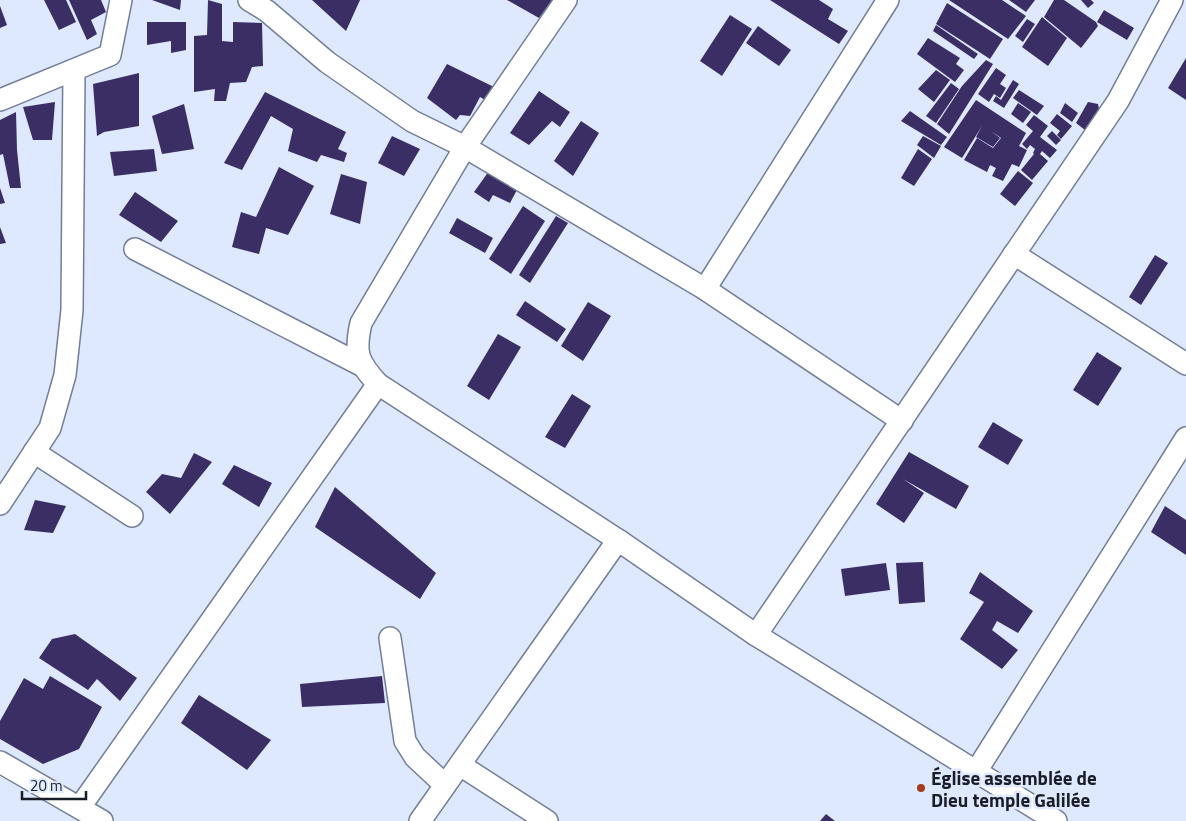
<svg xmlns="http://www.w3.org/2000/svg" width="1186" height="821" font-family="'Titillium Web',sans-serif">
	<style>
		.building { fill: #3b2e65 }
		.lines { fill: none; stroke-linecap: round; stroke-linejoin: round }
		.street-casing { stroke: #737f97; stroke-width: 24 }
		.street { stroke: #fff; stroke-width: 21 }
		.poi-dot { fill: #a33b1c; stroke: #dee8fe; stroke-width: 2 }
		.labels { text-anchor: middle; dominant-baseline: central; stroke-width: 5; stroke-linejoin: round; paint-order: stroke }
		.poi-label { font-size: 19px; font-weight: bold; fill: #191d27; stroke: #dee8fe; text-anchor: start }
	</style>
	<rect width="100%" height="100%" fill="#dee8fe"/>
	<g class="building">
		<path d="M44,0h22l10,22 -17,8z"/>
		<path d="M69,0h32l5,12 -15,8 6,14 -10,6z"/>
		<path d="M152,0h29l-1,10z"/>
		<path d="M208,0l14,4v37l11,1v-20l29,1 1,43 -11,1 -6,15 -16,1 -4,18h-12l1,-12 -21,3v-56l13,-1z"/>
		<path d="M312,0h48l-14,31z"/>
		<path d="M507,0h45l-13,18z"/>
		<path d="M770,0h49l14,9 -5,10 20,12 -9,13z"/>
		<path d="M949,0h53l24,16 -18,23z"/>
		<path d="M1009,0h26l-9,12z"/>
		<path d="M1054,0h10l32,22 2,4 -17,22 -37,-31z"/>
		<path d="M1081,0h10l3,3 -6,5z"/>
		<path d="M947,3l56,36 -13,20 -54,-35z"/>
		<path d="M0,6l7,19 -7,3z"/>
		<path d="M1104,10l30,18 -7,12 -30,-18z"/>
		<path d="M730,15l22,14 -30,47 -22,-15z"/>
		<path d="M1042,17l25,21 -19,28 -26,-19z"/>
		<path d="M1027,19l8,5 -12,18 -8,-6z"/>
		<path d="M147,22h39v28l-15,3v-12l-24,4z"/>
		<path d="M936,25l42,29 -4,5 -41,-28z"/>
		<path d="M758,26l33,24 -12,16 -33,-23z"/>
		<path d="M928,38l32,20 -4,6 8,6 -9,12 -38,-28z"/>
		<path d="M1186,58v42l-18,-12z"/>
		<path d="M986,60l7,4 -44,70 -12,-10 25,-38z"/>
		<path d="M447,64l47,23 -7,14 -7,-4 -10,19 -10,-1 -4,5 -29,-22z"/>
		<path d="M996,68l10,7 -6,9 6,4 -6,10 -6,-4 -5,8 -11,-8z"/>
		<path d="M936,70l14,10 -16,22 -16,-13z"/>
		<path d="M139,73v53l-35,6 -7,4 -4,-52z"/>
		<path d="M1013,80l6,4 -15,24 -11,-7 3,-5 5,4z"/>
		<path d="M951,83l8,6 -23,34 -10,-7z"/>
		<path d="M1019,90l25,16 -7,9 -24,-17z"/>
		<path d="M539,91l31,21 -10,15 -8,-6 -23,24 -19,-12z"/>
		<path d="M265,92l81,40 -8,17 9,4 -3,9 -23,-7 -4,7 -29,-11 5,-22 -22,-13 -29,54 -18,-7z"/>
		<path d="M976,100l50,33 -7,13 8,4 -8,17 -7,-3 -9,17 -11,-5 4,-8 -6,-3 -3,7 -23,-12 13,-22 16,10 8,-10 -10,-7 9,7 -7,9 -17,-10 6,-11 -20,32 -18,-11z"/>
		<path d="M55,102l-3,38h-19l-10,-33z"/>
		<path d="M1088,102l10,2 1,5 -14,21 -9,-7z"/>
		<path d="M1018,103l13,9 -8,11 -12,-9z"/>
		<path d="M1065,103l13,10 -6,9 -12,-9z"/>
		<path d="M184,104l10,45 -32,5 -10,-38z"/>
		<path d="M910,111l37,26 -6,8 -40,-24z"/>
		<path d="M16,112l1,38 4,38h-11l-7,-34 -3,1v-35z"/>
		<path d="M1057,114l15,12 -11,13 -4,-4 3,-4 -10,-8z"/>
		<path d="M1034,115l14,11 -8,11 17,13 -7,8 -8,-7 -2,3 8,7 -16,19 -11,-10 13,-16 -1,-1 2,-4 -5,-4 -3,4 -5,-5 11,-13 -7,-6z"/>
		<path d="M581,121l18,12 -26,43 -19,-15z"/>
		<path d="M1052,131l9,9 -5,5 -9,-9z"/>
		<path d="M392,136l28,13 -16,27 -26,-13z"/>
		<path d="M923,136l18,10 -7,12 -17,-13z"/>
		<path d="M154,149l3,22 -43,5 -4,-24z"/>
		<path d="M918,149l14,10 -18,27 -13,-8z"/>
		<path d="M279,167l35,19 -26,49 -22,-7 -7,26 -27,-7 9,-35 15,5z"/>
		<path d="M489,171l29,17 -8,15 -17,-8 -4,7 -15,-10z"/>
		<path d="M1018,171l15,12 -18,23 -15,-12z"/>
		<path d="M341,174l26,8 -7,42 -30,-10z"/>
		<path d="M0,188l5,15 -5,1z"/>
		<path d="M135,192l43,29 -17,21 -42,-27z"/>
		<path d="M523,206l22,15 -34,53 -22,-15z"/>
		<path d="M556,216l12,7 -38,60 -11,-8z"/>
		<path d="M457,218l36,20 -8,15 -36,-20z"/>
		<path d="M0,227l6,16 -6,1z"/>
		<path d="M1155,255l13,8 -27,42 -12,-8z"/>
		<path d="M525,301l41,28 -9,13 -41,-27z"/>
		<path d="M588,302l23,14 -28,45 -22,-15z"/>
		<path d="M498,334l23,13 -32,53 -22,-14z"/>
		<path d="M1097,352l25,16 -24,38 -25,-16z"/>
		<path d="M572,394l19,12 -26,42 -20,-11z"/>
		<path d="M993,422l30,18 -15,25 -30,-18z"/>
		<path d="M909,452l60,34 -13,23 -53,-30 21,14 -20,30 -28,-19z"/>
		<path d="M194,453l18,9 -42,52 -24,-22 16,-18 19,4z"/>
		<path d="M234,465l38,18 -13,24 -37,-23z"/>
		<path d="M335,487l101,86 -16,26 -105,-72z"/>
		<path d="M35,500l31,6 -13,27 -29,-3z"/>
		<path d="M1165,506l21,14v35l-35,-23z"/>
		<path d="M923,562l2,40 -26,2 -3,-41z"/>
		<path d="M886,563l4,27 -45,6 -4,-27z"/>
		<path d="M980,572l53,39 -15,22 -21,-12 -5,9 26,20 -16,19 -42,-30 24,-37 -15,-9z"/>
		<path d="M75,634l62,44 -17,23 -23,-22 -9,11 -49,-32 13,-19z"/>
		<path d="M50,676l52,31 -23,42 -36,15 -43,-25v-18l24,-43 19,11z"/>
		<path d="M382,676l3,27 -83,4 -2,-23z"/>
		<path d="M199,695l72,45 -24,30 -66,-47z"/>
		<path d="M826,814l9,7h-15z"/>
	</g>
	<g class="lines">
		<defs>
			<g id="street">
				<path d="M249,0l18,11 60,51 85,59 53,26 240,142 197,132"/>
				<path d="M566,0l-101,147 -104,176c-7,31 -3,39 17,61l240,156 138,95 300,186"/>
				<path d="M0,100l110,-45 11,-55"/>
				<path d="M135,249l226,116"/>
				<path d="M1014,254l172,110"/>
				<path d="M705,289l183,-289"/>
				<path d="M34,452l98,64"/>
				<path d="M0,504l50,-76 15,-53 7,-65 2,-239"/>
				<path d="M756,635l362,-534 54,-101"/>
				<path d="M390,638l15,103 10,16 30,28"/>
				<path d="M0,762l102,59"/>
				<path d="M460,765l87,56"/>
				<path d="M977,770l209,-332"/>
				<path d="M80,807l298,-423"/>
				<path d="M420,821l198,-281"/>
			</g>
		</defs>
		<use href="#street" class="street-casing"/>
		<use href="#street" class="street"/>
	</g>
	<circle class="poi-dot" cx="921" cy="788" r="5"/>
	<g class="labels">
		<g class="poi-label">
			<text x="931" y="777">Église assemblée de<tspan x="931" dy="22">Dieu temple Galilée</tspan></text>
		</g>
	</g>
	<path d="M22 791v8h64v-8" fill="none" stroke="#191d27" stroke-width="2.5"/>
	<text x="30" y="791" font-size="15" fill="#191d27" stroke="#dee8fe" stroke-width="4" paint-order="stroke">20 m</text>
</svg>
